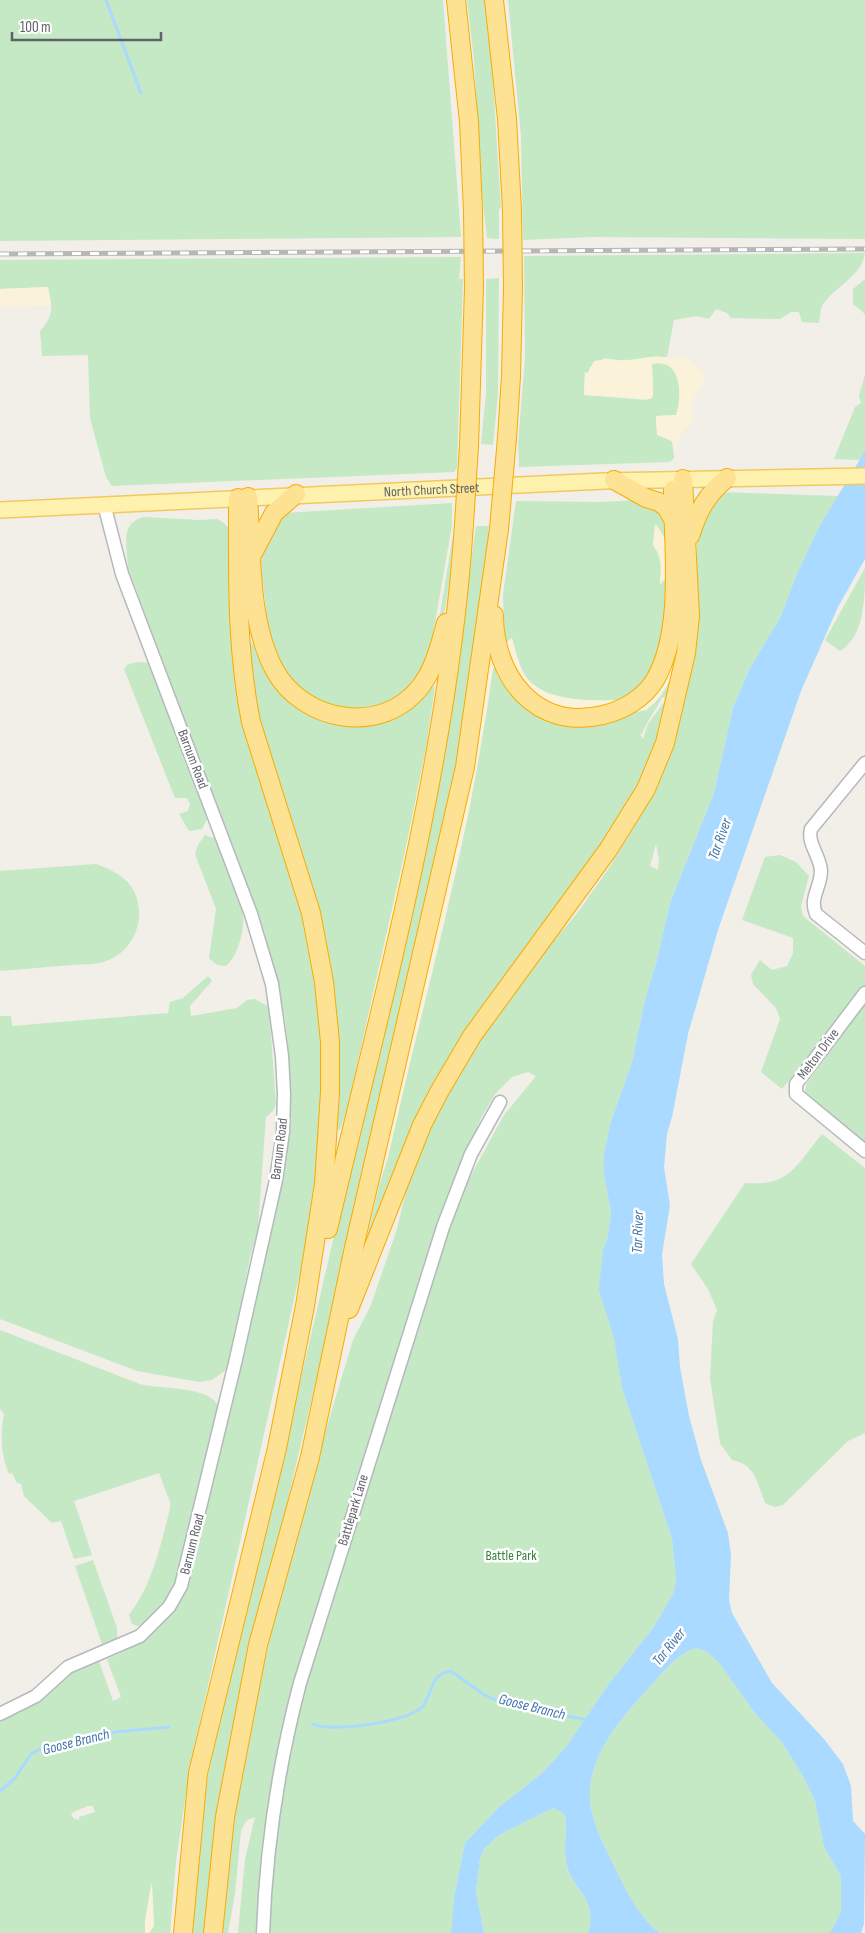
<svg xmlns="http://www.w3.org/2000/svg" width="865" height="1933" font-family="'Sofia Sans Condensed',sans-serif">
	<style>
		.green { fill: #c5e8c5; fill-rule: evenodd }
		.sand { fill: #fbf3d9 }
		.water { fill: #aadaff }
		.lines { fill: none; stroke-linecap: round; stroke-linejoin: round }
		.stream { stroke: #aadaff; stroke-width: 3 }
		.minor-casing { stroke: #b5b8bc; stroke-width: 15 }
		.major-casing { stroke: #f2c960; stroke-width: 18 }
		.highway-casing { stroke: #f9ab00; stroke-width: 20 }
		.minor { stroke: #fff; stroke-width: 12 }
		.major { stroke: #fff2af; stroke-width: 15 }
		.highway { stroke: #fde293; stroke-width: 18 }
		.rail-casing { stroke: #b6b7b8; stroke-width: 5 }
		.rail { stroke: #fff; stroke-width: 3; stroke-dasharray: 9; stroke-linecap: butt }
		.highway-bridge-casing { stroke: #f9ab00; stroke-width: 20; stroke-linecap: butt }
		.highway-bridge { stroke: #fde293; stroke-width: 18 }
		.labels { text-anchor: middle; dominant-baseline: central; stroke-width: 5; stroke-linejoin: round; paint-order: stroke }
		.street-label { font-size: 14px; fill: #5f6368; stroke: #fff }
		.park-label { font-size: 14px; fill: #348238; stroke: #fff }
		.water-label { font-size: 15px; font-style: italic; fill: #4174aa; stroke: #fff }
	</style>
	<rect width="100%" height="100%" fill="#f1efe8"/>
	<g class="green">
		<path d="M0,0h443l18,237 -461,4z"/>
		<path d="M467,0h18l6,52 10,156 -2,1v30l-12,-1 -4,-33 -9,-145z"/>
		<path d="M508,0h357v239l-273,-2 -69,3 -2,-104z"/>
		<path d="M865,253c-3,23 -30,34 -42,51 -3,5 -3,13 -4,19l-17,-1 -3,-10h-8l-11,7 -49,-1 -4,-5 -11,-4 -7,10 -12,-3 -23,4 -7,37c-20,0 -42,6 -62,1l-15,9 -2,6h-3l-1,22 63,5 6,-13 -1,-23c30,-7 31,31 24,51l-20,1 1,19 15,6 2,17 -4,4 -151,5 -1,-23 7,-86 -1,-102z"/>
		<path d="M461,257l-2,22h4l-6,189 -3,4 -342,14 -6,-9 -16,-59 -2,-63 -46,1 -2,-25c15,-17 12,-23 8,-44l-48,2v-29z"/>
		<path d="M499,278l-1,116 -5,51 -12,-1 5,-52v-113z"/>
		<path d="M865,279v35l-12,-10v-15z"/>
		<path d="M865,375v76l-5,9 -26,-1 21,-52 6,-4 -2,-8z"/>
		<path d="M719,492l120,4 -20,31 -23,49 -15,40 -31,52 -17,39 -19,86 -44,110 -13,57 -12,39 -13,63 -22,62 -6,30 -1,15 8,44 -4,27 -4,9 19,139 50,151 4,40 -3,15 -20,34 -45,57 -42,62 -25,27 -41,32 -35,37 -11,54 -3,36h-182l5,-83 11,-71 21,-96 127,-408 29,-83 42,-77 32,-39 -8,-4 -16,5 -17,17 -14,24 -30,69 -25,70 -119,384 -30,117 -16,95 -4,80h-19l7,-74 10,-42 -8,3 -6,10 -6,63 -7,40h-8l13,-121 18,-93 45,-190 57,-189 18,-35 26,-76 13,-55 44,-100 71,-100 53,-62 33,-47 31,-51 9,-26 46,-183v-66l4,-15zM656,844l3,15 -1,11 -8,-4z"/>
		<path d="M638,500l27,12 4,33 -13,-20 -3,20c10,13 8,23 7,39l7,-7 3,38 -14,54 -29,31c-31,1 -88,4 -104,-28 -5,-10 -8,-23 -11,-33l-7,4 -2,-48 13,-94 83,1z"/>
		<path d="M452,503v22l-19,109 4,-2 17,-103 -4,48 -5,33 -7,29 -18,40 -35,27 -48,5 -31,-15 -24,-28 -12,-23 -9,-79 1,-21 22,-32z"/>
		<path d="M144,517l55,3 18,-1 7,4 7,8 16,203 65,203 14,165 -15,121 -121,543 -14,96 -6,71h-21l5,-7 -3,-42 -6,38v11h-145v-213l21,-8 38,-31 28,-16 12,-4 14,40 8,-4 -14,-38c49,-20 61,-36 84,-83l89,-388 11,-60 -2,-70 -4,-39 -20,-86 -137,-365c0,-19 -10,-45 16,-51zM88,1806h5l2,6 -16,5v3l-6,-2 -2,-5z"/>
		<path d="M476,526h13l-1,4 3,2 -27,203 -42,196 -147,623 -69,379h-18l13,-122 19,-95 18,-67 134,-576 81,-377z"/>
		<path d="M865,568c0,29 0,68 -25,83l-15,-11z"/>
		<path d="M248,643h4l15,32 85,48 74,-36h9l-13,88 -74,331 -8,24 -6,-2 1,-98 -72,-292 -9,-44z"/>
		<path d="M137,662l14,1 51,135 5,21 -5,10 -13,2 -10,-17 9,-3 2,-7 -3,-6h-12l-51,-129 3,-4z"/>
		<path d="M493,668h3l14,27 -4,-15 8,12 114,21 19,-3 19,-23 7,-14 -17,74 -29,62 -147,208 -116,233c44,-193 103,-385 129,-582zM662,697l3,1 -1,4 -16,22 -5,15 -3,-5h2c5,-13 14,-24 20,-37z"/>
		<path d="M205,835l11,4c8,20 25,54 27,74 2,16 -5,43 -17,53l-9,-1 -8,-7 7,-49 -21,-55 3,-9z"/>
		<path d="M780,855l16,7 13,14 -8,30 2,10 62,50v20l-83,103 -21,-17 19,-53 -4,-11 -23,-24 -2,-9 9,-15 12,10 15,-4 6,-13v-15l-51,-18 23,-63z"/>
		<path d="M96,864c20,7 38,17 42,39 5,24 -8,50 -32,58 -10,4 -23,3 -34,4 -24,2 -48,4 -72,6v-100z"/>
		<path d="M208,976l4,5 -22,25 1,10 46,-8 10,-8 8,-1 14,8 7,97 -3,7 -7,6 -8,111 -8,29 -21,111 -17,12 -13,2 -62,-11 -137,-52v-303h11l1,10 156,-13 2,-11 13,-4z"/>
		<path d="M865,1003v142l-57,-45 -3,-9 2,-8z"/>
		<path d="M822,1134l43,34v265l-17,8 -65,64 -8,2 -10,-4c-8,-21 -9,-38 -33,-43l-12,-17 -10,-64 3,-58 4,-11 -9,-21 -17,-25 54,-81c45,4 51,-18 77,-49z"/>
		<path d="M0,1330l140,54c21,6 74,1 79,25l-41,165c-9,23 -19,37 -38,53l-8,-3 -3,-9c24,-32 31,-68 41,-106v-7l-11,-29 -85,28 18,54 -18,4 -13,-38 -9,2 -28,-27 -3,-12 -4,-1 -5,-10 -3,1c-8,-20 -9,-38 -5,-60l-4,-5z"/>
		<path d="M93,1560l24,68v14l-11,4 -4,-2 -27,-78z"/>
		<path d="M697,1648l10,4 13,12 34,48 29,32 21,34 11,23 9,46 17,29v36l-11,21h-170c-22,-17 -33,-41 -45,-65 -9,-19 -20,-39 -24,-60 -8,-46 28,-88 57,-119 12,-13 31,-38 49,-41z"/>
		<path d="M553,1808l10,5 3,6c0,13 -2,29 0,43 4,29 33,33 22,71h-104l-8,-42 4,-32 4,-10 15,-14z"/>
	</g>
	<g class="sand">
		<path d="M48,287l3,19 -51,1v-18z"/>
		<path d="M676,356c8,0 14,3 20,9 19,18 -2,24 -5,41 0,5 1,11 1,16l-13,16 -4,14 -3,-11 -15,-6 -1,-19 20,-1c7,-19 5,-59 -24,-51l1,31 -2,4 -67,-4 1,-23 3,1 6,-12c9,-2 14,0 23,0 18,1 38,-10 56,-1z"/>
		<path d="M655,524c15,16 20,44 5,61 1,-16 3,-26 -7,-40z"/>
		<path d="M681,614c2,28 -10,96 -46,98l10,-11z"/>
		<path d="M512,638c3,11 6,24 11,34 16,32 73,29 104,28l-26,12 -51,-5 -35,-31 -10,-33z"/>
		<path d="M489,659l10,2 12,35 -14,-21 -1,-7h-3l-24,142 -81,347 -8,26 85,-378z"/>
		<path d="M434,707l-1,21 -28,139 -57,239 55,-243z"/>
		<path d="M152,1882l2,44 -5,7h-4v-11z"/>
	</g>
	<path class="water" d="M865,451v108l-27,48 -37,84 -83,239 -30,104 -16,83 -5,17 -3,33 6,38 -8,50 2,29 14,55 2,28 9,49 12,44 27,73 3,21 -2,46 3,13 40,70 52,56 19,25 8,22 2,35 12,13 -1,90 -3,9h-31l11,-21v-36l-17,-29 -9,-46 -11,-23 -21,-34 -29,-32 -34,-48 -13,-12 -10,-4c-18,3 -37,28 -49,41 -29,31 -65,73 -57,119 4,21 15,41 24,60 12,24 23,48 45,65h-72c11,-37 -17,-42 -22,-71 -2,-14 0,-30 0,-43l-3,-6 -10,-5 -54,27 -15,14 -4,10 -4,32 8,42h-33l3,-36 11,-54 35,-37 41,-32 25,-27 42,-62 45,-57 20,-34 3,-15 -4,-40 -50,-151 -8,-50 -15,-48 4,-41 4,-9 4,-27 -8,-44 1,-15 6,-30 22,-62 13,-63 12,-39 13,-57 44,-110 19,-86 17,-39 31,-52 15,-40 23,-49z"/>
	<g class="lines">
		<g class="stream">
			<path d="M106,0l35,93"/>
			<path d="M313,1724c17,9 93,-2 108,-16 12,-11 8,-35 30,-37l32,23 17,8 87,18"/>
			<path d="M0,1791l15,-13 16,-24 7,-4 78,-18 53,-5"/>
		</g>
		<defs>
			<g id="minor">
				<path d="M865,763l-54,66c-4,15 9,26 10,42 0,16 -12,27 -5,43l49,39"/>
				<path d="M865,993l-69,91v10l69,57"/>
				<path d="M0,1714l36,-18 32,-29 72,-31 29,-29 12,-21 55,-227 40,-179 7,-48 1,-38 -2,-38 -10,-72 -21,-70 -129,-340 -18,-70"/>
				<path d="M263,1933c3,-85 15,-167 37,-250l143,-456 28,-73 29,-52"/>
			</g>
			<g id="major">
				<path id="s1" d="M0,510l604,-29 261,-5"/>
			</g>
			<g id="highway">
				<path d="M456,0l13,122 4,89"/>
				<path d="M494,0l13,119 5,91"/>
				<path d="M507,438l4,-62 2,-89"/>
				<path d="M469,446l5,-158"/>
				<path d="M614,480l32,18 13,4 7,5 7,12"/>
				<path d="M248,497c4,55 0,123 26,172 28,53 108,68 147,17 14,-19 19,-41 25,-63"/>
				<path d="M690,536c8,-25 17,-42 37,-58"/>
				<path d="M253,553l21,-40 22,-19"/>
				<path d="M494,615c0,62 42,116 109,100 21,-5 41,-17 52,-35 29,-50 18,-132 18,-190"/>
				<path d="M328,1229c54,-230 121,-468 136,-705"/>
				<path d="M349,1309l73,-184 17,-33 33,-56 136,-186 38,-61 19,-46 21,-90 4,-37 -7,-137"/>
				<path d="M183,1933l15,-160 79,-325 28,-142 19,-122 6,-92v-50l-6,-60 -13,-69 -60,-191c-15,-74 -13,-148 -13,-224"/>
				<path d="M213,1933l12,-116 33,-172 52,-188 43,-205 112,-485 34,-238"/>
			</g>
		</defs>
		<use href="#minor" class="minor-casing"/>
		<use href="#major" class="major-casing"/>
		<use href="#highway" class="highway-casing"/>
		<use href="#minor" class="minor"/>
		<use href="#major" class="major"/>
		<use href="#highway" class="highway"/>
		<defs>
			<path id="rail" d="M0,254l865,-5"/>
		</defs>
		<use href="#rail" class="rail-casing"/>
		<use href="#rail" class="rail"/>
		<defs>
			<g id="highway-bridge">
				<path d="M512,210l1,77"/>
				<path d="M473,211l1,77"/>
				<path d="M464,524l5,-78"/>
				<path d="M499,529l8,-91"/>
			</g>
		</defs>
		<use href="#highway-bridge" class="highway-bridge-casing"/>
		<use href="#highway-bridge" class="highway-bridge"/>
	</g>
	<g class="labels">
		<g class="street-label">
			<text stroke="none"><textPath href="#s1" startOffset="432">North Church Street</textPath></text>
			<text transform="translate(193 759) rotate(69)">Barnum Road</text>
			<text transform="translate(818 1054) rotate(-53)">Melton Drive</text>
			<text transform="translate(279 1149) rotate(-83)">Barnum Road</text>
			<text transform="translate(353 1510) rotate(-73)">Battlepark Lane</text>
			<text transform="translate(192 1544) rotate(-76)">Barnum Road</text>
		</g>
		<g class="park-label">
			<text x="511" y="1555">Battle Park</text>
		</g>
		<g class="water-label">
			<text transform="translate(720 839) rotate(-70)">Tar River</text>
			<text transform="translate(638 1232) rotate(-88)">Tar River</text>
			<text transform="translate(669 1647) rotate(-51)">Tar River</text>
			<text transform="translate(532 1707) rotate(14)">Goose Branch</text>
			<text transform="translate(76 1742) rotate(-14)">Goose Branch</text>
		</g>
	</g>
	<path d="M12 32v8h149v-8" fill="none" stroke="#5f6368" stroke-width="2.5"/>
	<text x="20" y="32" font-size="15" fill="#5f6368" stroke="#ffffff" stroke-width="4" paint-order="stroke">100 m</text>
</svg>
